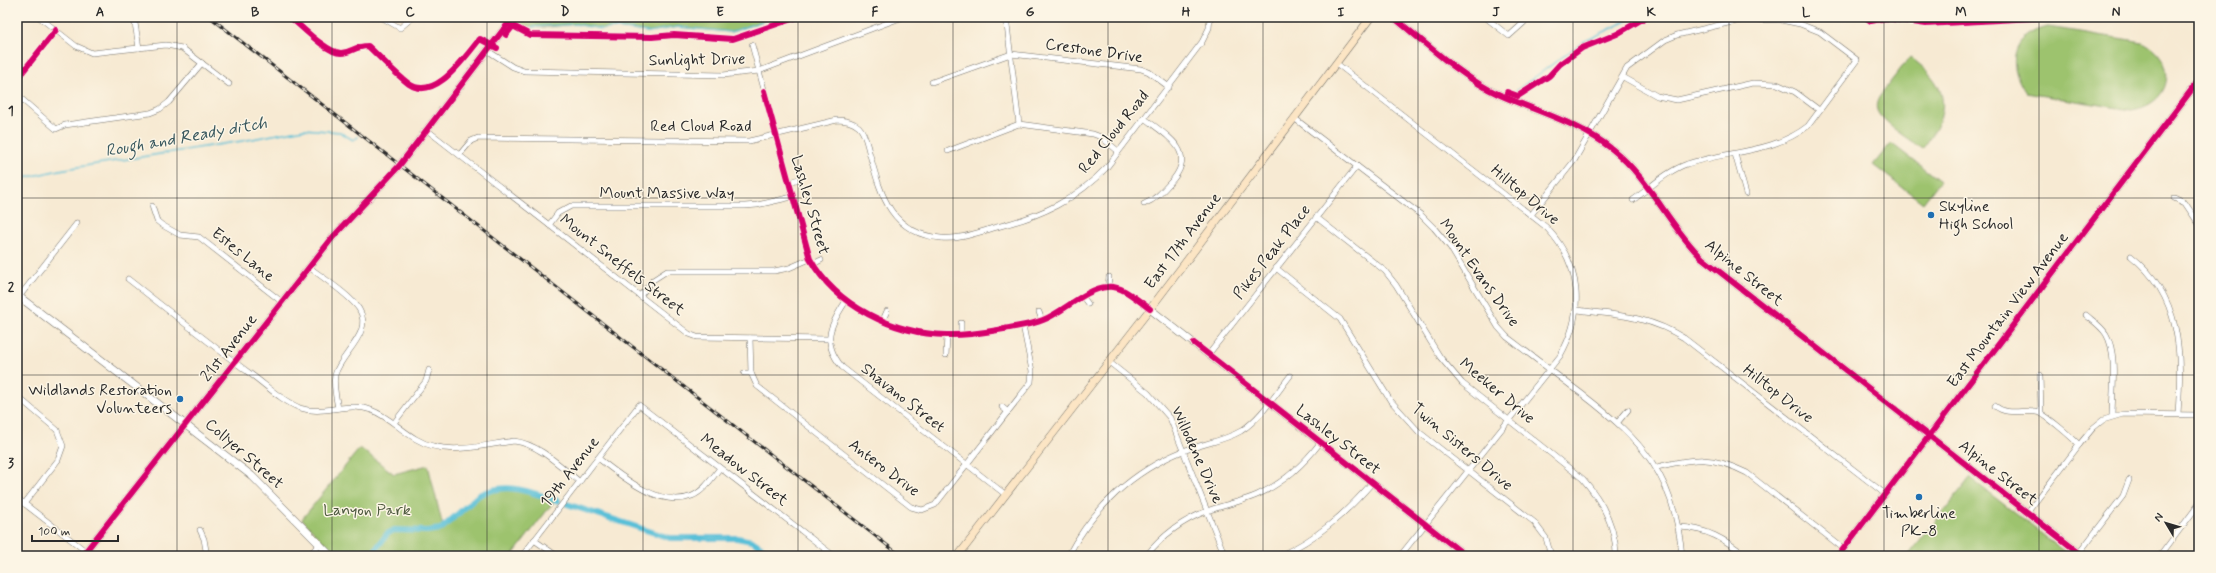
<svg xmlns="http://www.w3.org/2000/svg" width="2216" height="573" font-family="Mynerve,sans-serif">
	<style>
		.green { fill: #9dc36e; stroke: #64774c }
		.lines { fill: none; stroke-linecap: round; stroke-linejoin: round }
		.stream { stroke: #5ac0d8; stroke-width: 1.5 }
		.canal { stroke: #5ac0d8; stroke-width: 6 }
		.minor-casing { stroke: #726e66; stroke-width: 6 }
		.tertiary-casing { stroke: #726e66; stroke-width: 8 }
		.secondary-casing { stroke: #726e66; stroke-width: 8 }
		.minor { stroke: #fff; stroke-width: 5 }
		.tertiary { stroke: #fff; stroke-width: 7 }
		.secondary { stroke: #fce5c4; stroke-width: 7 }
		.rail-casing { stroke: #2b2b2b; stroke-width: 3 }
		.rail { stroke: #fcf5e5; stroke-width: 1.5; stroke-dasharray: 4.5; stroke-linecap: butt }
		.cycleway-casing { stroke: #fcf5e5; stroke-width: 8 }
		.cycleway { stroke: #d6006c; stroke-width: 6 }
		.grid { fill: none; stroke: #2b2b2b; stroke-width: 1; stroke-opacity: 0.55 }
		.poi-dot { fill: #1f6fb2; stroke: #fcf5e5; stroke-width: 1.5 }
		.labels { text-anchor: middle; dominant-baseline: central; stroke-width: 3; stroke-linejoin: round; paint-order: stroke }
		.street-label { font-size: 16px; fill: #2b2b2b; stroke: #fcf5e5 }
		.poi-label { font-size: 16px; fill: #2b2b2b; stroke: #fcf5e5; text-anchor: start }
		.park-label { font-size: 16px; fill: #4d593f; stroke: #fcf5e5 }
		.water-label { font-size: 17px; font-style: italic; fill: #39585f; stroke: #fcf5e5 }
		.neatline { fill: none; stroke: #2b2b2b; stroke-width: 1.5 }
		.grid-label { font-size: 13px; text-anchor: middle; font-weight: bold; fill: #2b2b2b }
	</style>
	<rect width="100%" height="100%" fill="#fcf5e5"/>
	<filter id="ink" filterUnits="userSpaceOnUse"><feTurbulence type="fractalNoise" baseFrequency=".025" numOctaves="2"/><feDisplacementMap in="SourceGraphic" scale="8" xChannelSelector="R" yChannelSelector="G"/><feConvolveMatrix kernelMatrix="1 2 1 2 8 2 1 2 1" color-interpolation-filters="sRGB"/></filter>
	<filter id="wash" filterUnits="userSpaceOnUse"><feTurbulence type="fractalNoise" baseFrequency=".012" numOctaves="4" result="noise"/><feDisplacementMap in="SourceGraphic" scale="16" xChannelSelector="R" yChannelSelector="G"/><feGaussianBlur stdDeviation="0.9" result="paint"/><feColorMatrix in="noise" values="0 0 0 0 0 0 0 0 0 0 0 0 0 0 0 0 0 1.4 0 .05"/><feComposite in="paint" operator="in"/></filter>
	<g filter="url(#wash)">
		<rect width="100%" height="100%" fill="#f7ead3"/>
		<g class="green">
			<path d="M520,17h255l-44,15 -53,-5 -30,5 -31,-4 -15,1 -26,-5 -28,3 -35,-1z"/>
			<path d="M2048,27l95,15c37,19 29,63 -12,68l-105,-17c-20,-29 -15,-59 22,-66z"/>
			<path d="M1910,57c39,28 43,54 12,92 -10,-8 -42,-27 -45,-39 -2,-6 1,-10 3,-15z"/>
			<path d="M1891,143l49,38 -17,22 -50,-38z"/>
			<path d="M360,448l34,26 34,-9 15,62c12,-10 23,-22 35,-31 23,-18 54,-3 77,4l-43,56h-175l-35,-37z"/>
			<path d="M1970,478l100,78h-162z"/>
		</g>
		<g class="lines">
			<g class="stream">
				<path d="M1919,17h19"/>
				<path d="M531,27l45,-3 26,5 15,-1 31,4 30,-5 53,5 44,-15"/>
				<path d="M1513,93l70,-51 52,-25"/>
				<path d="M17,178h7l35,-8 183,-29 62,-12 36,3 13,8 5,-3"/>
			</g>
			<g class="canal">
				<path d="M567,504l103,34h67l15,3 23,15"/>
				<path d="M371,556l16,-22 7,-4 33,1 14,-2 38,-34c29,-14 51,-3 79,6"/>
			</g>
		</g>
	</g>
	<g filter="url(#ink)">
		<g class="lines">
			<defs>
				<g id="minor">
					<path d="M39,17l37,29 16,7 74,-8 16,3 47,36"/>
					<path d="M134,17l5,31"/>
					<path d="M381,17l19,11 13,-11"/>
					<path d="M1006,17l13,107"/>
					<path d="M1276,17h19"/>
					<path d="M1485,17l24,19 21,-19"/>
					<path d="M752,45l58,214c26,47 84,75 137,76 20,1 39,-3 57,-6 13,-3 27,-4 39,-9 20,-8 44,-32 64,-33 16,-2 30,13 43,22"/>
					<path d="M488,51l25,16 11,4 199,4 36,-4 144,-54"/>
					<path d="M1336,63l210,164c36,38 39,85 14,129l-160,200"/>
					<path d="M1623,77l34,19 20,4 76,-17 24,1 18,8 24,18"/>
					<path d="M17,79l39,-49"/>
					<path d="M932,82l79,-28 130,15 8,3 20,15"/>
					<path d="M17,95l39,34 9,-4 85,-12 10,-4 9,-7 33,-39"/>
					<path d="M1144,118c24,19 55,34 26,65 -8,9 -14,16 -26,21"/>
					<path d="M1294,118l127,97 13,13 16,19 48,80 9,10c25,19 50,38 75,57 61,47 93,82 100,162"/>
					<path d="M427,130l262,204 8,3 132,2"/>
					<path d="M948,151l71,-27 74,10 8,3 17,14"/>
					<path d="M460,154l11,-13 7,-3 271,3 88,-21c8,0 15,1 22,7 7,7 8,19 11,28 11,40 21,79 71,83 18,2 38,-6 56,-11 44,-11 79,-27 110,-60l95,-125 7,-14 1,-11"/>
					<path d="M1735,154l11,40"/>
					<path d="M789,182l10,-3"/>
					<path d="M2174,198l11,5 14,21"/>
					<path d="M152,206l5,15 5,4 18,10 19,2 83,65"/>
					<path d="M1531,215l43,-54 53,-93 38,-28 12,-5 68,-16 36,1 19,4 20,8 37,28 -49,66c-34,27 -81,25 -121,38 -20,7 -37,24 -54,36"/>
					<path d="M1316,217l69,54 11,14 44,72 22,26 121,96c19,22 33,48 33,77"/>
					<path d="M549,225l9,-12 13,-7h174l12,-1 35,-8"/>
					<path d="M2131,256c51,40 51,98 47,158"/>
					<path d="M813,264l8,-4"/>
					<path d="M309,267c14,11 41,28 50,42 15,24 -18,44 -24,66 -2,10 1,23 3,33"/>
					<path d="M1276,268l64,51 50,81 29,32 115,90 12,16 5,18"/>
					<path d="M128,279c41,32 82,65 124,96 15,11 30,26 48,33 24,8 47,-7 71,2 17,6 29,20 45,29 30,18 66,6 98,2 25,3 46,25 66,41"/>
					<path d="M1108,287l1,-10"/>
					<path d="M640,296l13,-16 14,-9h107l15,-3 21,-9"/>
					<path d="M19,297l58,-74"/>
					<path d="M1083,297l5,7"/>
					<path d="M846,301c-16,24 -25,41 -4,66l164,128"/>
					<path d="M1577,310c41,5 72,6 107,28l201,156"/>
					<path d="M1039,312l3,9"/>
					<path d="M2086,315c7,6 15,11 20,19 12,20 6,59 6,82"/>
					<path d="M883,320l4,-9"/>
					<path d="M961,335v-12"/>
					<path d="M750,338l1,35 6,13 154,121 11,3 13,-5 96,-123 1,-11 -9,-46"/>
					<path d="M946,355l1,-19"/>
					<path d="M1208,355l149,-189"/>
					<path d="M1109,362l39,31 22,25 55,138"/>
					<path d="M744,373h7"/>
					<path d="M2040,375l1,38"/>
					<path d="M17,396l40,34 6,16 -5,14 -34,44"/>
					<path d="M1995,406c14,11 30,2 45,7 7,3 33,25 39,32"/>
					<path d="M1002,407l6,5"/>
					<path d="M1618,422l10,-12"/>
					<path d="M394,423l32,-42 3,-11"/>
					<path d="M598,458c23,18 62,51 94,38 12,-5 20,-18 28,-28"/>
					<path d="M1657,467c38,-9 54,-12 90,6l97,76"/>
					<path d="M17,498l75,58"/>
					<path d="M2027,513l52,-68 14,-17 10,-8 20,-6 76,1"/>
					<path d="M1679,527c27,1 46,12 67,29"/>
					<path d="M200,530l4,9 3,17"/>
					<path d="M534,540l23,16"/>
					<path d="M2079,553l44,-57 6,-16"/>
					<path d="M308,556l12,-12"/>
					<path d="M522,556l117,-151 195,151"/>
					<path d="M1068,556c25,-48 65,-85 115,-105 19,-7 41,-10 58,-20 20,-13 34,-36 49,-55"/>
					<path d="M1146,556c16,-20 37,-36 61,-45 16,-6 34,-9 50,-16 25,-11 46,-30 63,-52"/>
					<path d="M1279,556c38,-17 66,-42 93,-73"/>
					<path d="M2160,556l39,-52"/>
				</g>
				<g id="tertiary">
					<path d="M1393,17c30,24 71,62 105,77 39,18 80,28 114,55 38,30 56,76 90,109l381,298"/>
					<path d="M17,295l235,181 79,80"/>
					<path d="M1150,309l316,247"/>
					<path d="M82,556l251,-319 66,-71 114,-149"/>
					<path d="M1838,556l361,-476"/>
				</g>
				<path id="secondary" d="M958,556l192,-247 221,-292"/>
			</defs>
			<use href="#minor" class="minor-casing"/>
			<use href="#tertiary" class="tertiary-casing"/>
			<use href="#secondary" class="secondary-casing"/>
			<use href="#minor" class="minor"/>
			<use href="#tertiary" class="tertiary"/>
			<use href="#secondary" class="secondary"/>
			<defs>
				<path id="rail" d="M210,17l691,539"/>
			</defs>
			<use href="#rail" class="rail-casing"/>
			<use href="#rail" class="rail"/>
			<defs>
				<g id="cycleway">
					<path d="M290,17c11,9 37,36 51,36 11,0 13,-7 27,-7 13,12 26,27 41,38 27,18 56,-28 71,-45l17,9"/>
					<path d="M1393,17c30,24 71,62 105,77 39,18 80,28 114,55 38,30 56,76 90,109l381,298"/>
					<path d="M1865,17l6,4 15,-3 40,6 128,-7"/>
					<path d="M506,35l7,-9 17,9 122,2 22,-2 59,4 65,-22"/>
					<path d="M17,79l39,-49"/>
					<path d="M764,91l46,168c26,47 84,75 137,76 20,1 39,-3 57,-6 13,-3 27,-4 39,-9 20,-8 44,-32 64,-33 16,-2 30,13 43,22"/>
					<path d="M1507,92l11,4 31,-20 11,-12 22,-16 35,-14 29,-17"/>
					<path d="M1194,343l272,213"/>
					<path d="M82,556l251,-319 66,-71 114,-149"/>
					<path d="M1838,556l361,-476"/>
				</g>
			</defs>
			<use href="#cycleway" class="cycleway-casing"/>
			<use href="#cycleway" class="cycleway"/>
		</g>
	</g>
	<path class="grid" d="M177,17v539M332,17v539M487,17v539M643,17v539M798,17v539M953,17v539M1108,17v539M1263,17v539M1418,17v539M1573,17v539M1729,17v539M1884,17v539M2039,17v539M17,198h2182M17,375h2182"/>
	<g class="poi-dot">
		<circle cx="1931" cy="215" r="4"/>
		<circle cx="180" cy="399" r="4"/>
		<circle cx="1919" cy="497" r="4"/>
	</g>
	<g class="labels">
		<g class="street-label">
			<text transform="translate(1094 51) rotate(8)">Crestone Drive</text>
			<text transform="translate(697 60) rotate(-1)">Sunlight Drive</text>
			<text x="701" y="126">Red Cloud Road</text>
			<text transform="translate(1114 132) rotate(-51)">Red Cloud Road</text>
			<text x="667" y="193">Mount Massive Way</text>
			<text transform="translate(1525 195) rotate(40)">Hilltop Drive</text>
			<text transform="translate(810 205) rotate(74)">Lashley Street</text>
			<text transform="translate(1183 241) rotate(-53)">East 17th Avenue</text>
			<text transform="translate(1272 252) rotate(-52)">Pikes Peak Place</text>
			<text transform="translate(243 255) rotate(39)">Estes Lane</text>
			<text transform="translate(622 265) rotate(38)">Mount Sneffels Street</text>
			<text transform="translate(1479 273) rotate(55)">Mount Evans Drive</text>
			<text transform="translate(1744 273) rotate(39)">Alpine Street</text>
			<text transform="translate(2008 310) rotate(-53)">East Mountain View Avenue</text>
			<text transform="translate(229 348) rotate(-52)">21st Avenue</text>
			<text transform="translate(1497 391) rotate(40)">Meeker Drive</text>
			<text transform="translate(1778 394) rotate(38)">Hilltop Drive</text>
			<text transform="translate(903 398) rotate(38)">Shavano Street</text>
			<text transform="translate(1338 440) rotate(38)">Lashley Street</text>
			<text transform="translate(1462 447) rotate(40)">Twin Sisters Drive</text>
			<text transform="translate(244 454) rotate(41)">Collyer Street</text>
			<text transform="translate(1197 455) rotate(66)">Willodene Drive</text>
			<text transform="translate(884 468) rotate(37)">Antero Drive</text>
			<text transform="translate(744 470) rotate(38)">Meadow Street</text>
			<text transform="translate(570 472) rotate(-52)">19th Avenue</text>
			<text transform="translate(1998 473) rotate(38)">Alpine Street</text>
		</g>
		<g class="poi-label">
			<text x="1939" y="206">Skyline<tspan x="1939" dy="18">High School</tspan></text>
			<text x="172" y="390" text-anchor="end">Wildlands Restoration<tspan x="172" dy="18">Volunteers</tspan></text>
			<text x="1919" y="513" text-anchor="middle">Timberline<tspan x="1919" dy="18">PK-8</tspan></text>
		</g>
		<g class="park-label">
			<text x="367" y="510">Lanyon Park</text>
		</g>
		<g class="water-label">
			<text transform="translate(186 137) rotate(-10)">Rough and Ready ditch</text>
		</g>
	</g>
	<rect width="2216" height="573" fill="none" stroke="#fcf5e5" stroke-width="44"/>
	<g transform="translate(2166 523) rotate(308)" stroke="#fcf5e5" stroke-width="3" paint-order="stroke">
	<path d="M0-3L7 15L0 10L-7 15Z" fill="#2b2b2b"/>
	<text y="-6" font-size="11" font-weight="bold" text-anchor="middle" fill="#2b2b2b">N</text>
	</g>
	<path d="M32 535v6h86v-6" fill="none" stroke="#2b2b2b" stroke-width="2"/>
	<text x="38" y="535" font-size="12" fill="#2b2b2b" stroke="#fcf5e5" stroke-width="3" paint-order="stroke">100 m</text>
	<rect x="22" y="22" width="2172" height="529" class="neatline"/>
	<g class="grid-label">
		<text x="100" y="16">A</text>
		<text x="255" y="16">B</text>
		<text x="410" y="16">C</text>
		<text x="565" y="16">D</text>
		<text x="720" y="16">E</text>
		<text x="875" y="16">F</text>
		<text x="1030" y="16">G</text>
		<text x="1186" y="16">H</text>
		<text x="1341" y="16">I</text>
		<text x="1496" y="16">J</text>
		<text x="1651" y="16">K</text>
		<text x="1806" y="16">L</text>
		<text x="1961" y="16">M</text>
		<text x="2116" y="16">N</text>
		<text x="11" y="115">1</text>
		<text x="11" y="291">2</text>
		<text x="11" y="467">3</text>
	</g>
</svg>
